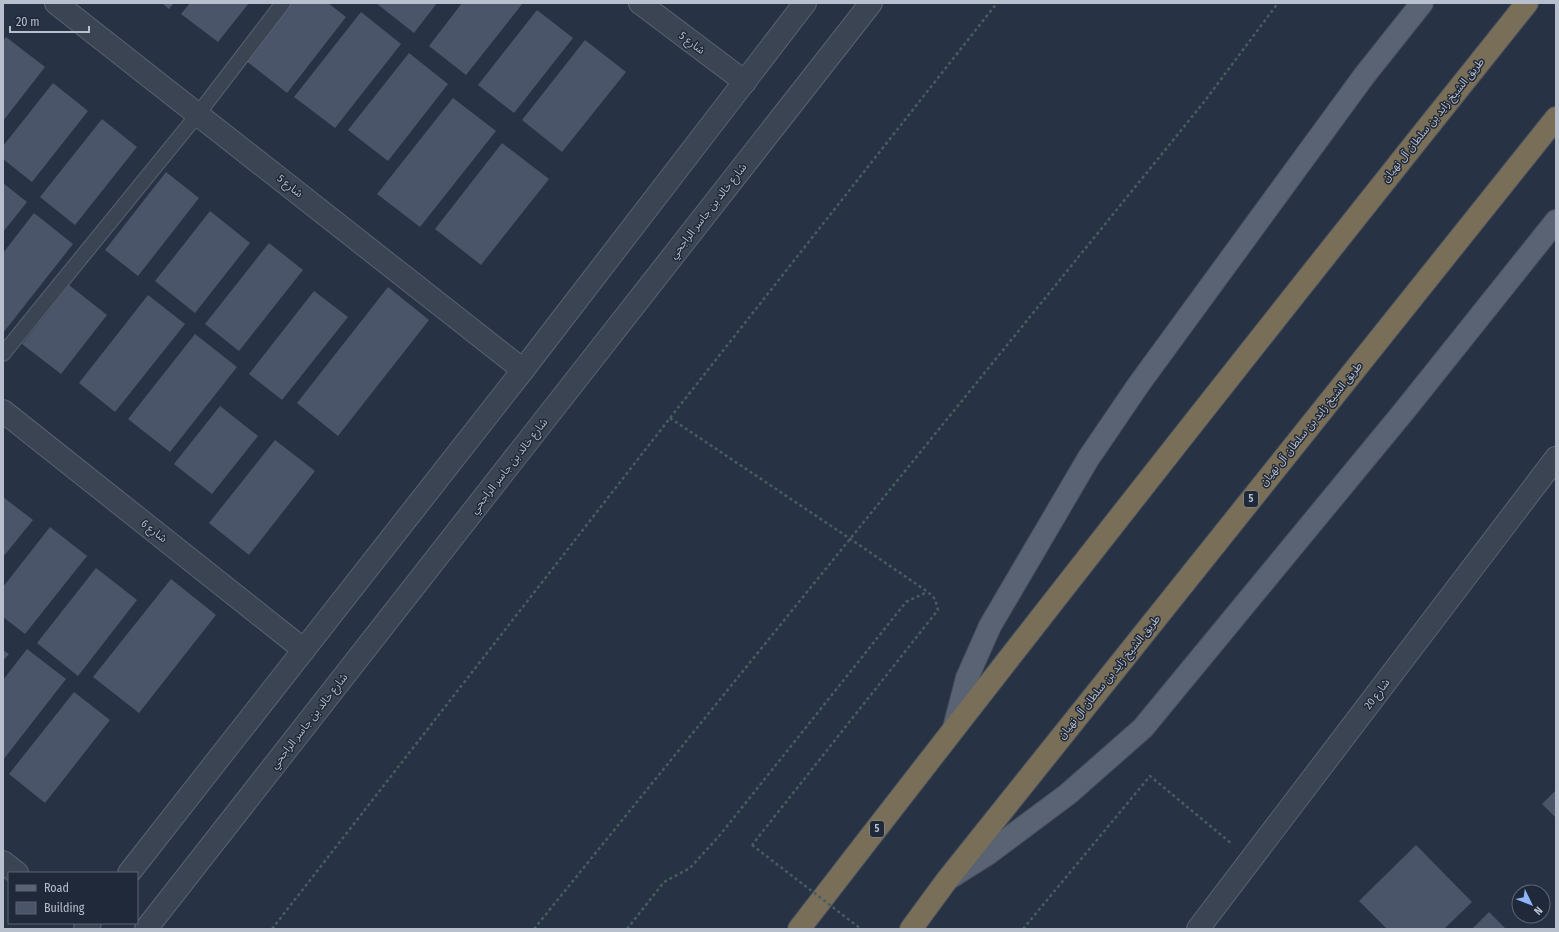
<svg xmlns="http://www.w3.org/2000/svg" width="1559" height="932" font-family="'Fira Sans Condensed','Noto Sans Arabic',sans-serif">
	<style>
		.building { fill: #4b556a }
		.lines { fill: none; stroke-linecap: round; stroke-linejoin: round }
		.service-casing { stroke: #596271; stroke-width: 16 }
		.minor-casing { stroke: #596271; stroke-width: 24 }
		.tertiary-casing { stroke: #596271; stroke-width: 24 }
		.primary-casing { stroke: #454d5d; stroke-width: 24 }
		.motorway-casing { stroke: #464f5e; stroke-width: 24 }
		.path { stroke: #475d61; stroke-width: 2.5; stroke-dasharray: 3 3; stroke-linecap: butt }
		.service { stroke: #3b4453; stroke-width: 14 }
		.minor { stroke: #3b4453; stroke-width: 22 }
		.tertiary { stroke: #3b4453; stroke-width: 22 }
		.primary { stroke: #596373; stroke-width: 22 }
		.motorway { stroke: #796e58; stroke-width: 22 }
		.path-bridge { stroke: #475d61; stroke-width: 2.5; stroke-dasharray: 3 3; stroke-linecap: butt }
		.labels { text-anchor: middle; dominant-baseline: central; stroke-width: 3; stroke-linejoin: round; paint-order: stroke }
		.shield { fill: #202939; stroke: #8a92a1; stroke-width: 1 }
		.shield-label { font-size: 10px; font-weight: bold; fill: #b8bfcd }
		.street-label { font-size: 11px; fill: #b8bfcd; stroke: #202939 }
	</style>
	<rect width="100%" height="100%" fill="#273244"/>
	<g class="building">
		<path d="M162,3h12l-5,6z"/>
		<path d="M190,3h59l-31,39 -37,-28z"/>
		<path d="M290,3h38l18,14 -59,76 -42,-33z"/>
		<path d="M376,3h61l-23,30z"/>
		<path d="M462,3h61l-57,72 -37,-29z"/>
		<path d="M537,10l36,28 -59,75 -36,-28z"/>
		<path d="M361,12l40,32 -66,84 -41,-31z"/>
		<path d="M6,37l39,30 -42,54v-80z"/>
		<path d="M585,40l41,32 -64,80 -40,-32z"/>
		<path d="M409,53l39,31 -60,77 -40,-31z"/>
		<path d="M53,83l35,28 -56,71 -29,-23v-13z"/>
		<path d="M453,98l43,33 -76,96 -43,-33z"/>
		<path d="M102,119l35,28 -62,78 -35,-28z"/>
		<path d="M502,143l47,36 -68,86 -46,-36z"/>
		<path d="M166,172l33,26 -61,78 -33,-26z"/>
		<path d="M3,183l24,19 -24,30z"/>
		<path d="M210,211l40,32 -55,70 -40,-32z"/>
		<path d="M34,213l39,31 -70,89v-80z"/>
		<path d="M269,243l34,27 -64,81 -34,-27z"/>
		<path d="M69,285l38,30 -46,59 -39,-30z"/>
		<path d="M388,287l41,33 -91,116 -41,-33z"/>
		<path d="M314,291l34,26 -66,83 -33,-26z"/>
		<path d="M148,295l37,29 -70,88 -36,-29z"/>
		<path d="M195,334l42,33 -67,85 -42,-33z"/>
		<path d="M220,406l38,30 -46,58 -38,-30z"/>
		<path d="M275,440l40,31 -66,84 -40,-32z"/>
		<path d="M3,497l30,23 -30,37z"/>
		<path d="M50,527l37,29 -62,78 -22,-17v-30z"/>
		<path d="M96,568l41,32 -59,76 -41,-33z"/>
		<path d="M171,579l45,36 -77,98 -46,-36z"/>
		<path d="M27,649l39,30 -63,81v-80z"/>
		<path d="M3,650l6,4 -6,7z"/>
		<path d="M74,692l36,28 -65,83 -36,-29z"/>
		<path d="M1556,790v28l-14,-14z"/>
		<path d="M1416,845l56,57 -28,27h-57l-28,-28z"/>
		<path d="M1489,912l17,17h-34z"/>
	</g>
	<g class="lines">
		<defs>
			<path id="service" d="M3,354l195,-240 85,-111"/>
			<g id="minor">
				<path d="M56,3l467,367"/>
				<path d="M640,3l105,79"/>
				<path d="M3,411l301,239"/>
				<path d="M3,862l14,11"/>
				<path d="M1198,929l358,-471"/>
			</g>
			<g id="tertiary">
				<path d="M129,873l394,-503 282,-367"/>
				<path d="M85,929l5,-6"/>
				<path d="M146,929l725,-926"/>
			</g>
			<g id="primary">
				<path d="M954,728l13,-50 23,-52 98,-167 51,-75 225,-308 58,-73"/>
				<path d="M951,877l38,-24 79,-59 75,-66 262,-318 151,-189"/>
			</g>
			<g id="motorway">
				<path d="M799,929c240,-311 483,-620 728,-926"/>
				<path d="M911,929l36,-49 609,-762"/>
			</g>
		</defs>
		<use href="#service" class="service-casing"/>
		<use href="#minor" class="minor-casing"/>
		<use href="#tertiary" class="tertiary-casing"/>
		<use href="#primary" class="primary-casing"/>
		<use href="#motorway" class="motorway-casing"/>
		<g class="path">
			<path d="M670,418l179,120 79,54 7,7 3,11 -186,235"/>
			<path d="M272,929l398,-511 327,-415"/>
			<path d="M534,929l670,-827 74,-99"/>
			<path d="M627,929l37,-47 26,-14 30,-33 186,-233 21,-10"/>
			<path d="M1023,929l127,-153 82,68"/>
		</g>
		<use href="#service" class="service"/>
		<use href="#minor" class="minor"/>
		<use href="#tertiary" class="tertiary"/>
		<use href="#primary" class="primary"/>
		<use href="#motorway" class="motorway"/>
		<path class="path-bridge" d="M752,845l109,84"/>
	</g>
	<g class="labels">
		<g class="shield">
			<rect x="1244" y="491" width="14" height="16" rx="3"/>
			<rect x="870" y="821" width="14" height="16" rx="3"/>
		</g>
		<g class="shield-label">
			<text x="1251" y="499">5</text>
			<text x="877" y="829">5</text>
		</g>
		<g class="street-label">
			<text transform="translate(692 43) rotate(37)">شارع 5</text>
			<text transform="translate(1433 120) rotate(-51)">طريق الشيخ زايد بن سلطان آل نهيان</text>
			<text transform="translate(290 186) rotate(38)">شارع 5</text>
			<text transform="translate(708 211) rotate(-52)">شارع خالد بن جاسر الراجحي</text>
			<text transform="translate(1311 424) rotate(-51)">طريق الشيخ زايد بن سلطان آل نهيان</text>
			<text transform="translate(509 466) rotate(-52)">شارع خالد بن جاسر الراجحي</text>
			<text transform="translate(154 531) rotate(38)">شارع 6</text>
			<text transform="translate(1109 677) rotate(-51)">طريق الشيخ زايد بن سلطان آل نهيان</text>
			<text transform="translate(1377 694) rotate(-53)">شارع 20</text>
			<text transform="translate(309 721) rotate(-52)">شارع خالد بن جاسر الراجحي</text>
		</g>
	</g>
	<rect width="1559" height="932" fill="none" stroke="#b8bfcd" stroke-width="8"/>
	<rect x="8" y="872" width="130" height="52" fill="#202939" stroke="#5d6574"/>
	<rect x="16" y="885" width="20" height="6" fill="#596373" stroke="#5d6574"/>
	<text x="44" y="892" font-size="12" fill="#b8bfcd">Road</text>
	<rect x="16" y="902" width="20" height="12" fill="#4b556a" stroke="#5d6574"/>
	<text x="44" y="912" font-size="12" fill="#b8bfcd">Building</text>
	<g transform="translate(1531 904) rotate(133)"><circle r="19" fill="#202939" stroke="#5d6574"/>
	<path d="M0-3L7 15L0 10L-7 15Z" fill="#90b4fa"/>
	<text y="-6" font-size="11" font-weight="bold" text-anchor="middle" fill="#b8bfcd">N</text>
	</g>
	<path d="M10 26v6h79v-6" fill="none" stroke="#b8bfcd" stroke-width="2"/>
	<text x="16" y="26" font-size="12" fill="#b8bfcd" stroke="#202939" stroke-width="3" paint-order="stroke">20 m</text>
</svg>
